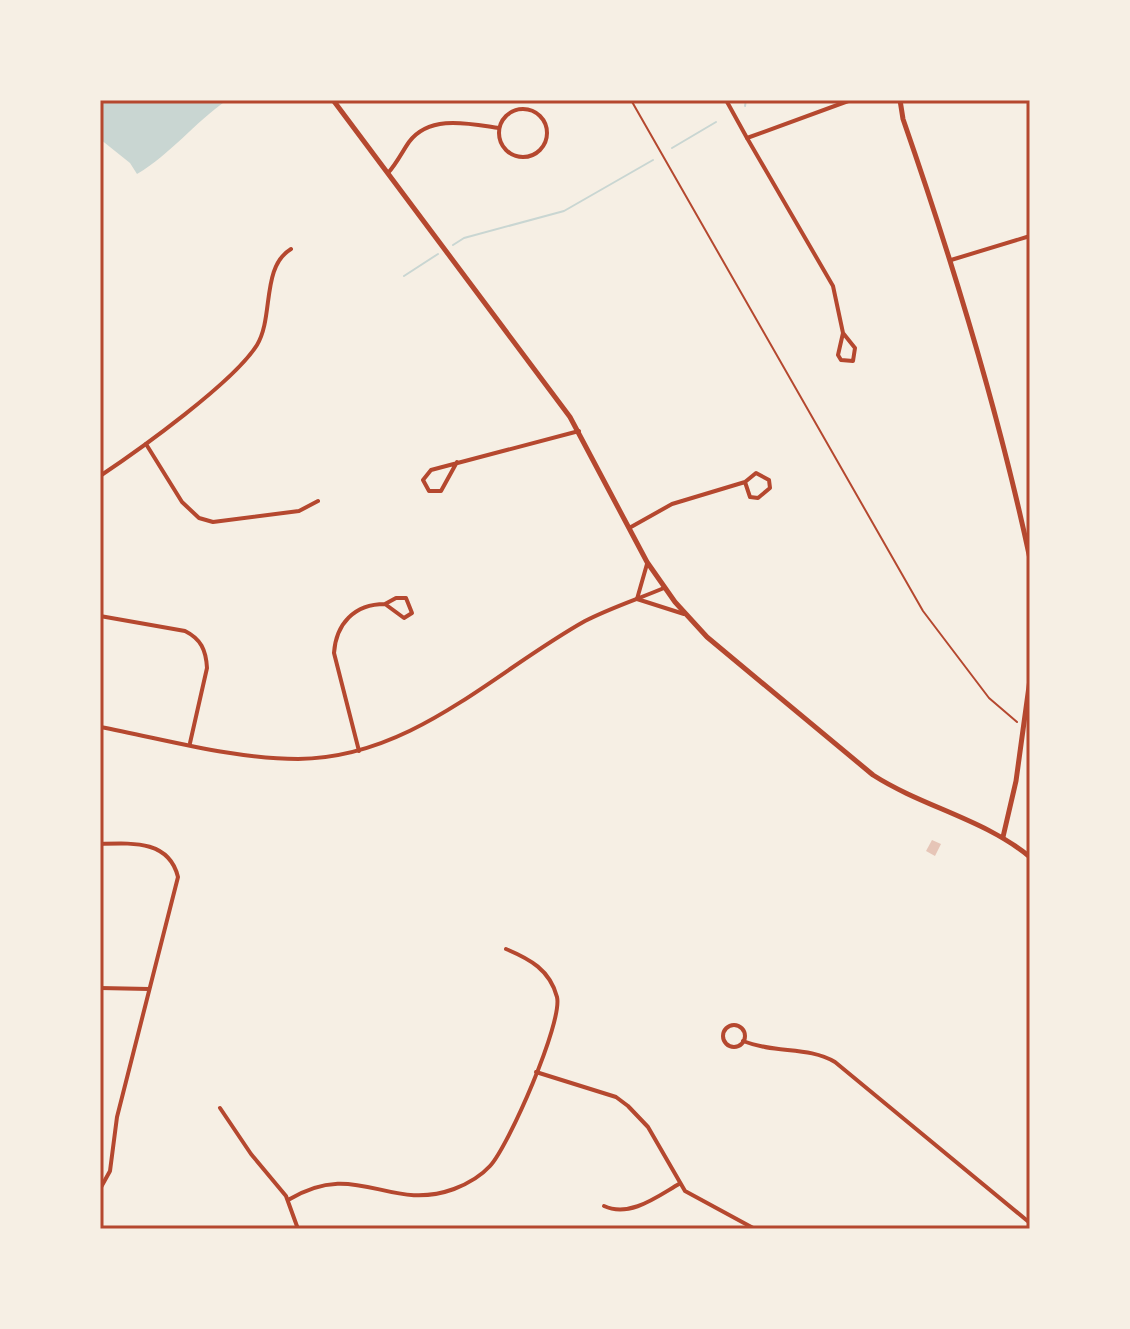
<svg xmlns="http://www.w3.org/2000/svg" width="1130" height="1329" font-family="Commissioner,sans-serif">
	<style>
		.water { fill: #c9d6d2 }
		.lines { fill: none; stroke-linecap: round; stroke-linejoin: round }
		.stream { stroke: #c9d6d2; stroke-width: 2 }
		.building { fill: #e6c5b7 }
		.path { stroke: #b5482f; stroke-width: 2 }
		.minor { stroke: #b5482f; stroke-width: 4 }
		.tertiary { stroke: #b5482f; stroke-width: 4 }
		.secondary { stroke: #b5482f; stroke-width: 5 }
		.neatline { fill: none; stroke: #b5482f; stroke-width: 3 }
	</style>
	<rect width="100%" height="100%" fill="#f6efe4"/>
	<path class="water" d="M100,100h127c-33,23 -56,54 -90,74l-7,-11 -30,-24z"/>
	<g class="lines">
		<g class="stream">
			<path d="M745,106l1,-6"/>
			<path d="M672,148l44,-26"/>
			<path d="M453,245l11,-7 100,-27 89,-51"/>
			<path d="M404,276l34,-22"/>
		</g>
	</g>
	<path class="building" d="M932,840l9,4 -6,12 -9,-5z"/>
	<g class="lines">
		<path class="path" d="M631,100l292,511 66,87 28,24"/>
		<g class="minor">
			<path d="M726,100l21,38 104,-38"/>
			<circle cx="523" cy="133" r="24"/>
			<path d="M747,138l86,148 10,47 -5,22 3,5 12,1 2,-13 -12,-15"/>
			<path d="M388,173c9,-10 14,-21 21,-31 21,-28 61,-18 90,-14"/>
			<path d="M951,260l79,-24"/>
			<path d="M146,444l36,58 17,16 14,4 86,-11 19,-10"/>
			<path d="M457,462l-16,29h-12l-6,-11 8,-10 148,-39"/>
			<path d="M100,476c39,-26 134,-94 157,-131 17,-28 4,-78 34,-96"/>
			<path d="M631,527l41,-23 73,-22 11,-9 13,7 1,8 -12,10 -8,-1 -5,-15"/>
			<path d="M100,616l85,15c16,8 21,19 22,37l-17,75"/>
			<path d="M359,751l-25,-98c2,-29 20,-49 51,-49l19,14 8,-5 -6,-15h-10l-11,6"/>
			<path d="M100,844c32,-1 69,-4 78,33l-61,240 -7,54 -10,18"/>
			<path d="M100,988l49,1"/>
			<circle cx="734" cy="1036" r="11"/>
			<path d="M743,1041c33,13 65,5 92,21l195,161"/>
			<path d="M536,1072l80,25 12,9 20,21 37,64 70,38"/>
			<path d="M220,1108l31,46 35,42 12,33"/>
			<path d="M288,1200c69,-42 100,13 166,-11 13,-5 26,-12 36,-23 18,-19 73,-144 67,-169 -7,-27 -27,-38 -51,-48"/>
			<path d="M604,1206c26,12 54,-10 75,-22"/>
		</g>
		<g class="tertiary">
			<path d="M647,564l-10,35 47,15"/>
			<path d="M100,727c64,12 133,32 198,32 114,-1 194,-86 287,-138 25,-13 53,-22 79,-33"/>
		</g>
		<g class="secondary">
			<path d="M333,100l237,317 77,145 28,40 32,35 166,138c50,32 111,44 157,82"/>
			<path d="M900,100l3,19c50,144 95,290 127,440"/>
			<path d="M1003,837l13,-56 14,-102"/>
		</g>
	</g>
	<rect width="1130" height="1329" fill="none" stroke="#f6efe4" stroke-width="204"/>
	<rect x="102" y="102" width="926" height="1125" class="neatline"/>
</svg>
